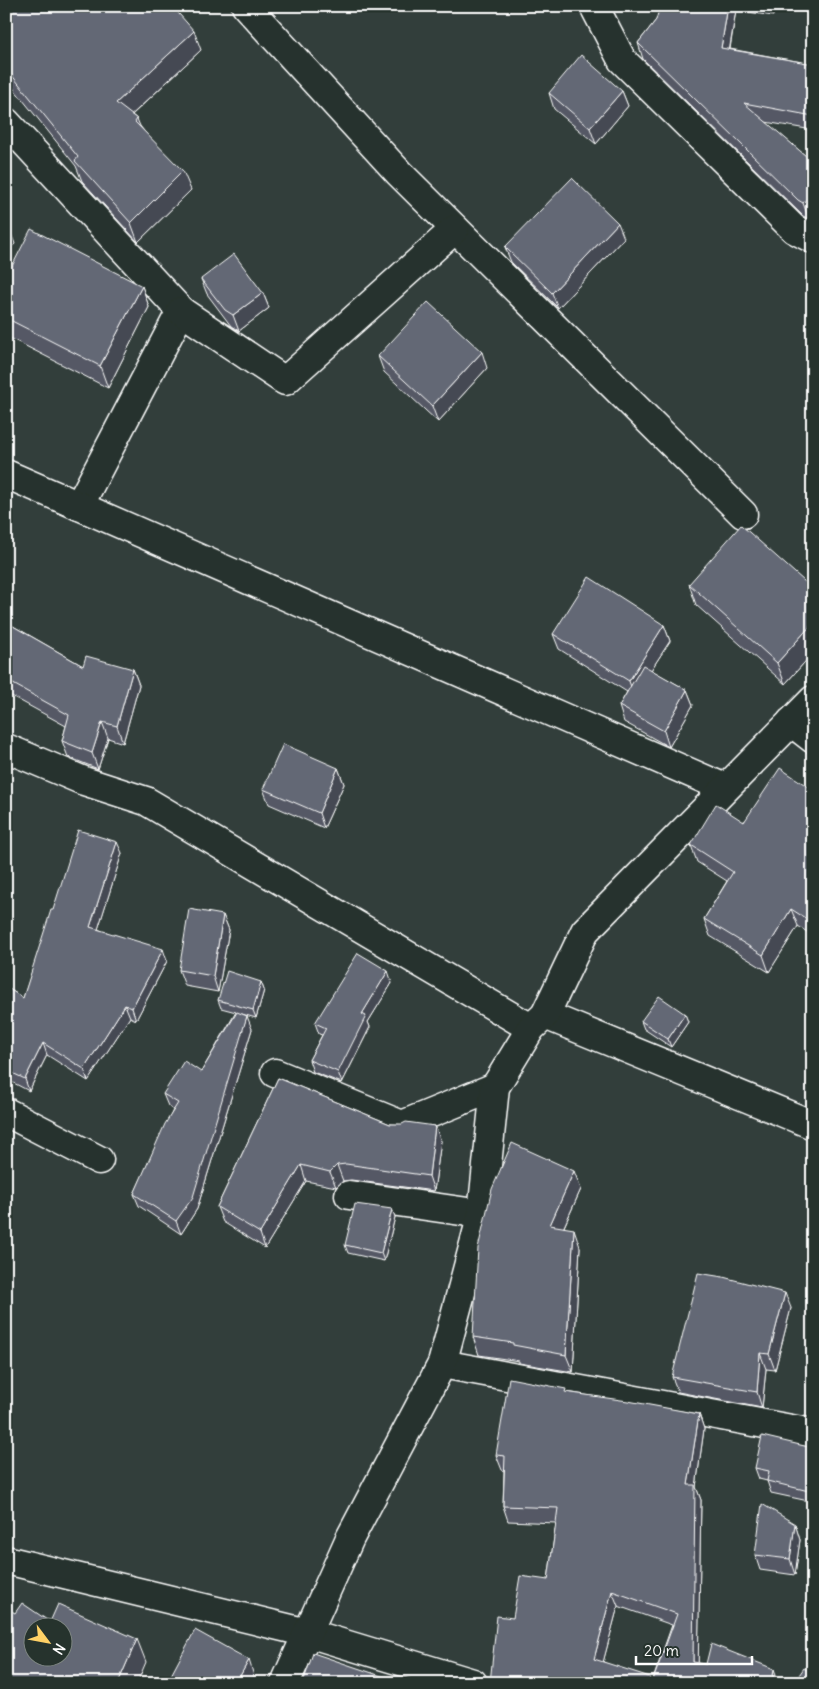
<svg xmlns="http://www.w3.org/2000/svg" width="819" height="1689" font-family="Delius,sans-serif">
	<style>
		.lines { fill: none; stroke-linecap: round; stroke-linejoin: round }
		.minor-casing { stroke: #fff; stroke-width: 31 }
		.minor { stroke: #26332d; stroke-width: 28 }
		.wall { fill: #555965; stroke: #fff; fill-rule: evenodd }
		.shaded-wall { fill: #454952; stroke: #fff }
		.building { fill: #636875; stroke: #fff; fill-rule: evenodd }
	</style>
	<rect width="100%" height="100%" fill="#323e3b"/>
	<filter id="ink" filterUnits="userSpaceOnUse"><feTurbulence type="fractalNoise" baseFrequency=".02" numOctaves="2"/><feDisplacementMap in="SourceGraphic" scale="10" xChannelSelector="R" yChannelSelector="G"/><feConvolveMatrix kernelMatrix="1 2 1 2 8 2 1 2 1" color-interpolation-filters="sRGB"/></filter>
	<g filter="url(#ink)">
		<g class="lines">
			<defs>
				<g id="minor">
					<path d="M246,6l153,167 344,341"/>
					<path d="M594,6l28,54 172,169 19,10"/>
					<path d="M6,122l175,189 -102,195"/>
					<path d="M181,311l104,70 170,-152"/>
					<path d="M6,474l719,314"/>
					<path d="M791,722l22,17"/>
					<path d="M6,748l78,33 62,20 385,227"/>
					<path d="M545,1015l268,110"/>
					<path d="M275,1073l127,52 93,-38"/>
					<path d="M6,1112l93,48"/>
					<path d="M349,1195l133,19"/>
					<path d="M442,1364l371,69"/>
					<path d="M6,1560l302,73 165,50"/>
					<path d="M285,1683l65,-145 92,-174 40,-150 13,-127 36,-59 14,-13 40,-84 228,-231"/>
				</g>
			</defs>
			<use href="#minor" class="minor-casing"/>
			<use href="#minor" class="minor"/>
		</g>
		<g class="wall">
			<path d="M6,6l195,44 -69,65 5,4 3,7 51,64 -53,52 -56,-61 -6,-15 -70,-87z"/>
			<path d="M665,6h110l-2,10 -37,-6 -6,39 83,15v66l-48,-8 48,40v53l-4,4 -6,-3 -160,-157 -5,-16 18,-23z"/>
			<path d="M622,91l6,15 -32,38 -42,-35 -5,-16z"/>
			<path d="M624,238l-66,70 -47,-46 -6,-15z"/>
			<path d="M6,278l136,8 7,21 -41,81 -102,-52z"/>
			<path d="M201,279l62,14 6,15 -30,23 -8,-5 -24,-32z"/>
			<path d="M378,356l109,12 -49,54 -54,-50z"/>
			<path d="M689,584l124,5v64l-28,31 -89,-79z"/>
			<path d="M6,622l77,44 50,3 6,16 -16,58 -15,-5 -10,31 -30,-12 -6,-16 4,-15 -60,-33z"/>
			<path d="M664,625l6,16 -19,29 36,20 6,15 -24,42 -45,-25 -5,-16 8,-14 -68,-43 -6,-15z"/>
			<path d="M338,768l6,16 -20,44 -55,-24 -6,-15z"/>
			<path d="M813,790v146l-15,-10 -29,46 -59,-36 -6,-17 23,-38 -30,-19 -6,-17z"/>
			<path d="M122,853l-24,76 69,32 -31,59 -6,-3 -42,64 -41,-26 -18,36 -23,-12v-92l17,11 30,-88z"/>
			<path d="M223,915l6,15 -11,62 -33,-6 -6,-16z"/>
			<path d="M261,982l3,8 -8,28 -14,-4 10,15 -55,180 -16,25 -42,-28 -5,-12 39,-84 -5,-4 -5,-12 38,-22 35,-60 -15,-4 -3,-8z"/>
			<path d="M392,983l-24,39 2,5 -28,56 -29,-11 -4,-12 13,-25 -3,-1 -4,-11z"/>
			<path d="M685,1014l3,8 -17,25 -27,-18 -3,-8z"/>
			<path d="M278,1078l112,46 45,2 6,15 -7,50 -83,-11 -8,1 -7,6 -30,-6 -41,67 -42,-26 -6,-15z"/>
			<path d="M581,1189l-17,38 16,20 -7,125 -54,-9v-2l-40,-6 -6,-18z"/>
			<path d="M392,1209l3,8 -11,44 -36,-8 -3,-8z"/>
			<path d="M791,1308l-16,62 -9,-1 -4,39 -84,-16 -6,-15z"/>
			<path d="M567,1392l132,22 5,15 -8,58 5,13 -3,163 81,20h-289l23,-65 35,-38 8,-57 -48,-2 -5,-15 1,-35 -2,-1 -6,-15zM618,1606l54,19 -20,57 -49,-20z"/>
			<path d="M813,1448v54l-42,-9 -4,-12 -8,-2 -4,-11z"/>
			<path d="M795,1524l5,16 -5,35 -35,-5 -5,-15z"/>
		</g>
		<g class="shaded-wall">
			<path d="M728,6h7l1,4 -9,54 -6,-16z"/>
			<path d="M770,6h5l-2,10z"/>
			<path d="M194,31l7,19 -78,73 -7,-20z"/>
			<path d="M622,91l6,15 -32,38 -6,-16z"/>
			<path d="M183,171l8,19 -53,52 -7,-19z"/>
			<path d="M813,192v23l-4,4 -6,-16z"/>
			<path d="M618,223l6,15 -66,70 -6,-15z"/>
			<path d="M9,228l6,16 -9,8v-21z"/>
			<path d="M142,286l7,21 -41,81 -8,-22z"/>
			<path d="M263,293l6,15 -30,23 -6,-16z"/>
			<path d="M482,352l5,16 -49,54 -6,-16z"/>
			<path d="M813,623v30l-28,31 -8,-21z"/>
			<path d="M664,625l6,16 -36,55 -5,-15z"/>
			<path d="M133,669l6,16 -16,58 -6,-17z"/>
			<path d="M687,690l6,15 -24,42 -5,-16z"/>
			<path d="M102,722l6,16 -10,31 -6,-16z"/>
			<path d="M338,768l6,16 -20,44 -5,-15z"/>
			<path d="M117,842l5,11 -27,86 -5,-12z"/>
			<path d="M791,909l7,17 -29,46 -6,-17z"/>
			<path d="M223,915l6,15 -11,62 -5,-16z"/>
			<path d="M163,949l4,12 -31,59 -4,-12z"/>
			<path d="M388,971l4,12 -24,39 2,5 -28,56 -4,-11 24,-58z"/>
			<path d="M261,982l3,8 -8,28 -3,-8z"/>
			<path d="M125,1005l5,12 -42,64 -4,-12z"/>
			<path d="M685,1014l3,8 -17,25 -3,-8z"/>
			<path d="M247,1016l5,13 -55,180 -16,25 -5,-13z"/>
			<path d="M43,1043l4,12 -18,36 -4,-12z"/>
			<path d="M435,1126l6,15 -7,50 -5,-15z"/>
			<path d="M301,1165l5,16 -41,67 -5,-15z"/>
			<path d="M337,1165l6,16 -7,6 -6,-15z"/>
			<path d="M574,1171l7,18 -24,53 -7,-17z"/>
			<path d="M392,1209l3,8 -11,44 -3,-8z"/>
			<path d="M574,1229l6,18 -7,125 -7,-17z"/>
			<path d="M785,1293l6,15 -16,62 -6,-16z"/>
			<path d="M760,1353l6,16 -4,39 -5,-16z"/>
			<path d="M699,1414l5,15 -8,58 5,13 -3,177 -5,-15 -5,-177z"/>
			<path d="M795,1524l5,16 -5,35 -5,-16z"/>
			<path d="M612,1591l6,15 -18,68 -6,-15z"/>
			<path d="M137,1639l9,23 -9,21h-19z"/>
			<path d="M249,1660l5,16 -3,7h-15z"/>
			<path d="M774,1669l5,14h-7z"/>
		</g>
		<g class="building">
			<path d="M6,6h166l22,25 -78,72 21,16 -2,3 48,49 -52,52 -56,-62 3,-4 -72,-89z"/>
			<path d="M660,6l5,1v-1h63l-7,42 92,16v52l-69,-13 69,59v30l-10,11 -5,-3 -160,-157 18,-23z"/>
			<path d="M581,55l41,36 -32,37 -41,-35z"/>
			<path d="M572,178l46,45 -66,70 -47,-46z"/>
			<path d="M6,224l3,4 -3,3z"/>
			<path d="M31,229l111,57 -42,80 -94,-48v-40z"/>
			<path d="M234,254l29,39 -30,22 -8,-5 -24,-31z"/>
			<path d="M428,302l54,50 -50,54 -54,-50z"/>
			<path d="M741,525l72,64v34l-36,40 -88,-79z"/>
			<path d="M589,577l75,48 -35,56 -76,-47z"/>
			<path d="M6,622l77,44 3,-10 47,13 -16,57 -15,-4 -10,31 -30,-12 7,-26 -63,-35z"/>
			<path d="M643,665l44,25 -23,41 -45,-25z"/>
			<path d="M283,744l55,24 -19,45 -56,-24z"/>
			<path d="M780,768l33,22v133l-22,-14 -28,46 -59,-36 29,-47 -42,-27 25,-41 28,18z"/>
			<path d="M78,830l39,12 -27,85 73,22 -31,59 -7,-3 -41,64 -41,-26 -18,36 -19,-9v-83l17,11 28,-88h2z"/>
			<path d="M189,909l34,6 -10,61 -34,-6z"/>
			<path d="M358,953l30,18 -26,43 4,2 -28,56 -29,-12 17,-32 -11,-5z"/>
			<path d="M227,971l34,11 -8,28 -35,-10z"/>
			<path d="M659,996l26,18 -17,25 -27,-18z"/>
			<path d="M237,1012l10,4 -54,181 -17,24 -42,-27 31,-70 13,-21 -15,-9 21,-33 17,11z"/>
			<path d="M278,1078l112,46h12l4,-2 29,4 -6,50 -83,-12 -9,1 -7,7 -29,-7 -41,68 -43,-26z"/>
			<path d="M512,1143l62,28 -24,54 24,4 -8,126 -53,-10v-2l-40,-6 5,-89 14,-59z"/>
			<path d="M355,1204l37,5 -11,44 -36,-8z"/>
			<path d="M698,1273l25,4 62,16 -16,61 -9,-1 -3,39 -85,-15z"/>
			<path d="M509,1378l57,11 -1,3 63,9 71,13 -11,71h7l-2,177 13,2 5,-20 63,25 -2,14h-120l25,-69 -65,-23 -18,68 56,18 -1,6h-159l7,-67 16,2 7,-42 28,4 10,-72 -55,-2 2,-50 -9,-1z"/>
			<path d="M762,1436l51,12v44l-46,-11 2,-10 -14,-3z"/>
			<path d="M762,1504l33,20 -5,35 -35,-4z"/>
			<path d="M22,1603l28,19 8,-18 79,35 -19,44h-112v-75l9,5zM32,1626h30v30h-30z"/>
			<path d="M195,1630l54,30 -13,23h-65l-3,-2z"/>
			<path d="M313,1653l89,30h-99z"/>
			<path d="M804,1668l9,6v9h-26l4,-7 6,2z"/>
		</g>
	</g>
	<rect width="819" height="1689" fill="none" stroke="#26332d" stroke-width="25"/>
	<rect x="12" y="12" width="794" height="1664" fill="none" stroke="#fff" stroke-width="2" filter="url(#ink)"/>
	<g transform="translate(48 1642) rotate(122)"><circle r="24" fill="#26332d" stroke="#7d8581"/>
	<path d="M0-4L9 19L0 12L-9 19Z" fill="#ffd166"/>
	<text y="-8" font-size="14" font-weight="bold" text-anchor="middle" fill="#ffffff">N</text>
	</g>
	<path d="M636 1656v8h116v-8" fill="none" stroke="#ffffff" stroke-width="2.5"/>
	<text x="644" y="1656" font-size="15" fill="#ffffff" stroke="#26332d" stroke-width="4" paint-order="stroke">20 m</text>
</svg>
